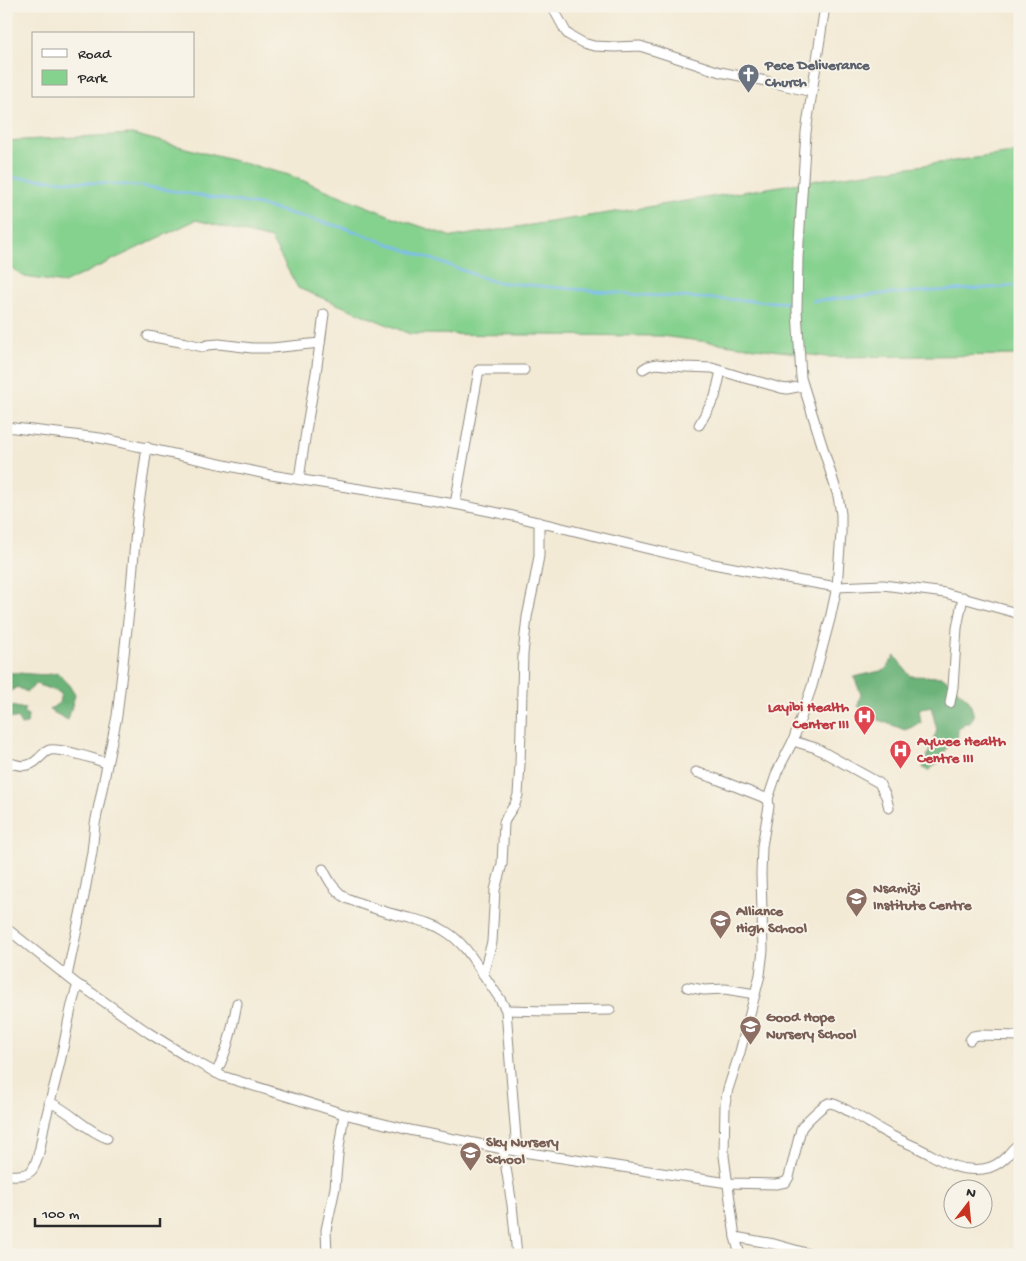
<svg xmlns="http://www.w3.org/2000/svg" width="1026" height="1261" font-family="'Gochi Hand',sans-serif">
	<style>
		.green { fill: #85d18e; stroke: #587e5c }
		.forest { fill: #6cb379; stroke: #4c6f52 }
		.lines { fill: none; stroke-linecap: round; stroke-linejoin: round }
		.stream { stroke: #7dbbf0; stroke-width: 2.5 }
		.minor-casing { stroke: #8f8a80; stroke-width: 11 }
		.minor { stroke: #fff; stroke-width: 9 }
		.labels { text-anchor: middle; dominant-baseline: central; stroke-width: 4; stroke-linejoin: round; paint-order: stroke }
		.worship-label { font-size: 15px; font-weight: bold; fill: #5b616d; stroke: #f7f3e8; text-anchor: start }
		.health-label { font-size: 15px; font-weight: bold; fill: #be3a42; stroke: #f7f3e8; text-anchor: end }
		.education-label { font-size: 15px; font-weight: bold; fill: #785e54; stroke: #f7f3e8; text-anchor: start }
	</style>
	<rect width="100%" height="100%" fill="#f7f3e8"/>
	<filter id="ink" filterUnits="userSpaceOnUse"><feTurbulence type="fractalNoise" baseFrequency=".02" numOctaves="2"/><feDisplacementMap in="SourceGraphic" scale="10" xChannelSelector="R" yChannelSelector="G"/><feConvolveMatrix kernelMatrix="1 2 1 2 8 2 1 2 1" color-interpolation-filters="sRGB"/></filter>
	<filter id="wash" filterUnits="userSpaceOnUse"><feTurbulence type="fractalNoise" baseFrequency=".0096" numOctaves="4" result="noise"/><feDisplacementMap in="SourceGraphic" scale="20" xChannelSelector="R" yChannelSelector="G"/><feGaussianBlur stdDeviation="1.12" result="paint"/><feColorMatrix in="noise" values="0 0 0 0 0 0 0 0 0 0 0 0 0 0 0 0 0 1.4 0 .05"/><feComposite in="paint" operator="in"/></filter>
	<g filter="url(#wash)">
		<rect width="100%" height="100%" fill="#f3ead5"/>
		<path class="green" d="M132,134l157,41 104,42 59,20 183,-28 202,-32 183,-25v203l-193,2 -166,-21 -251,-2 -112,-46 -27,-49 -75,-19 -132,63 -39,-6 -19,-13v-123z"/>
		<g class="forest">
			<path d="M895,656l15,20 33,1 26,23 5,16 -4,7h-5l-7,7 -1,13 -8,1 -10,18 -11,9 -5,-3 14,-38 -6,-24 -12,3 2,14 -16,7 -31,-12 -16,-12 3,-12 -7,-17 31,-7z"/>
			<path d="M6,671l1,2c17,-1 34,4 51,0l9,9 8,13 -7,25 -19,-10 10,-7 2,-10 -25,-9 -9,8 -10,-5 -11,7z"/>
			<path d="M6,705l19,4 -2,3 5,3 -1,9 -6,1 -3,-6 -5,-1 -7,2z"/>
		</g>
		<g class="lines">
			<g class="stream">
				<path d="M6,177l136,9 117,19 89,24 147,53 146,13 154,8"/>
				<path d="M813,301l70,-7 122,-7 15,-3"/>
			</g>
		</g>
	</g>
	<g filter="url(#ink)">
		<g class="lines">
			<defs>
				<g id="minor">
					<path d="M552,6l14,26 3,3 14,8 11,3 21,1 25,-1 80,26 46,9 46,11"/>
					<path d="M148,336l38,7 17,4 4,-2 12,-1 33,4h20l48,-5"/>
					<path d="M643,369l5,-3 8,-2 29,3 27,1 36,11 12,3 21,6 6,1 16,-3"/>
					<path d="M699,425l16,-28 6,-26"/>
					<path d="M6,427l94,11 171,37 184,29 58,12 132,32 63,15 94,18 35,6 46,-2 62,8 75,21"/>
					<path d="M299,479l8,-54 9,-52 8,-59"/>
					<path d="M455,504l24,-134h45"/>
					<path d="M950,703l3,-16 4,-59 6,-31"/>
					<path d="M793,741l23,7 63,35 7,13 3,12"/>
					<path d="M6,761c11,5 23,8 32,-2 4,-3 7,-8 12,-9 13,-2 44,9 57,13"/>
					<path d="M696,772l18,6 54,21"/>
					<path d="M323,869c6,12 11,21 23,29 18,7 36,14 55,18 15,4 31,6 44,15 17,10 27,26 38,43"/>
					<path d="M6,928l72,57 8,4 63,44 40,25 33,18 122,38 61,15 98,20 225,34 48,1 10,-2 3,-5 12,-48c3,-6 23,-25 28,-26 8,0 18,8 25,11 13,7 26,16 40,23 8,4 16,7 24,11 23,11 36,24 65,21 8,-1 17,-6 23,-12 5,-5 7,-10 14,-13"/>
					<path d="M67,976l17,-80 8,-44 3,-28 22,-108 12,-105 8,-92 10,-72"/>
					<path d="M687,987l17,3 21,-1 30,5"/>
					<path d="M506,1010l42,1 62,-1"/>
					<path d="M970,1040l3,-4 6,-1 41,1"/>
					<path d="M216,1073c12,-23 16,-44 21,-70"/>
					<path d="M49,1102c22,9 37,29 58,36"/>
					<path d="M503,1149l9,56 5,50"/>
					<path d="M517,1151l-11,-141 -6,-11 -17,-25 6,-21 3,-11 3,-52 7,-26 2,-41 3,-7 8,-12 3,-9 2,-31 3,-110 4,-37 7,-33 5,-28v-34"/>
					<path d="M6,1175c8,0 20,2 26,-5 8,-12 9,-30 12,-44 6,-26 14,-52 19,-78 5,-21 7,-43 15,-63"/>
					<path d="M735,1237l39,7 39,11"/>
					<path d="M327,1255l-1,-25 9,-42 3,-34 6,-40"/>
					<path d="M740,1255l-5,-18 -11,-81 1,-52 3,-15 12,-37 20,-77 3,-25 -2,-76 1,-28 7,-40 -1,-7 9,-27 16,-31 19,-55 18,-67 7,-32 4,-54v-19l-3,-18 -37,-118 -4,-68 1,-52 8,-126 19,-126"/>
				</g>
			</defs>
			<use href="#minor" class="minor-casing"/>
			<use href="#minor" class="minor"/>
		</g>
	</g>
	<defs>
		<symbol id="church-pin" viewBox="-11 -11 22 30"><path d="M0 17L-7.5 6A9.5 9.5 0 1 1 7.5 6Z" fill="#6b7280" stroke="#f7f3e8"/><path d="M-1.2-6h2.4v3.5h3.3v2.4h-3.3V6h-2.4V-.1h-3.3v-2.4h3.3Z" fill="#fff"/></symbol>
		<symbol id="hospital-pin" viewBox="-11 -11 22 30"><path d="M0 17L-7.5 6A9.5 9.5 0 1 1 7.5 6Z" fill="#e0444e" stroke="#f7f3e8"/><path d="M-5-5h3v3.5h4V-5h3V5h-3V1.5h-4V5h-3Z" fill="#fff"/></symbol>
		<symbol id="school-pin" viewBox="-11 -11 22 30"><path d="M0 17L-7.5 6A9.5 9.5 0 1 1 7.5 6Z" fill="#8d6e63" stroke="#f7f3e8"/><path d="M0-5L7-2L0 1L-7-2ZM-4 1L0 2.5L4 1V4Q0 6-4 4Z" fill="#fff"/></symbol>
	</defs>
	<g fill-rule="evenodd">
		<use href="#church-pin" x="736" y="62" width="25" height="34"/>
		<use href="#hospital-pin" x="852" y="704" width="25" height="34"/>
		<use href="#hospital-pin" x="888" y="738" width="25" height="34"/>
		<use href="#school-pin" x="844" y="886" width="25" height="34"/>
		<use href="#school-pin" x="708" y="908" width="25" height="34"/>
		<use href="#school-pin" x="738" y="1014" width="25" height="34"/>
		<use href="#school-pin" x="458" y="1140" width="25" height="34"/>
	</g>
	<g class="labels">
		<g class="worship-label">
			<text x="765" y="66">Pece Deliverance<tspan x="765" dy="17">Church</tspan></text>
		</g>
		<g class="health-label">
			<text x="849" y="708">Layibi Health<tspan x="849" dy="17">Center III</tspan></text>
			<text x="917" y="742" text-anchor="start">Aywee Health<tspan x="917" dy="17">Centre III</tspan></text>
		</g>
		<g class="education-label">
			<text x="873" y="889">Nsamizi<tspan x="873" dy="17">Institute Centre</tspan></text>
			<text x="736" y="912">Alliance<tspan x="736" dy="17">High School</tspan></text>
			<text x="766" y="1018">Good Hope<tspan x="766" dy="17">Nursery School</tspan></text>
			<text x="486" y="1143">Sky Nursery<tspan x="486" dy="17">School</tspan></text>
		</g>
	</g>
	<rect width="1026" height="1261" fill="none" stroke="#f7f3e8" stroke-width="25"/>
	<rect x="32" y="32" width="162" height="65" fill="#f7f3e8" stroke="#a5a39c"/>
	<rect x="42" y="49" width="25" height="8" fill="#ffffff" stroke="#a5a39c"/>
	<text x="78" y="58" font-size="15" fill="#2b2b2b">Road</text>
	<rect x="42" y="70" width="25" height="15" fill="#85d18e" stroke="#a5a39c"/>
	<text x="78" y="82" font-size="15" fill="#2b2b2b">Park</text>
	<g transform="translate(968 1204) rotate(16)"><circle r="24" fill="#f7f3e8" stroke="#a5a39c"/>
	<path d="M0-4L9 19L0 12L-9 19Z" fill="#c8321e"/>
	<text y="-8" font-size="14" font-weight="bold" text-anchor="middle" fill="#2b2b2b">N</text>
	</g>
	<path d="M35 1218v8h125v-8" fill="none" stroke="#2b2b2b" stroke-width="2.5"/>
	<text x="42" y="1218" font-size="15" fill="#2b2b2b" stroke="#f7f3e8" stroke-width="4" paint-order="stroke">100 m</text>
</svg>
